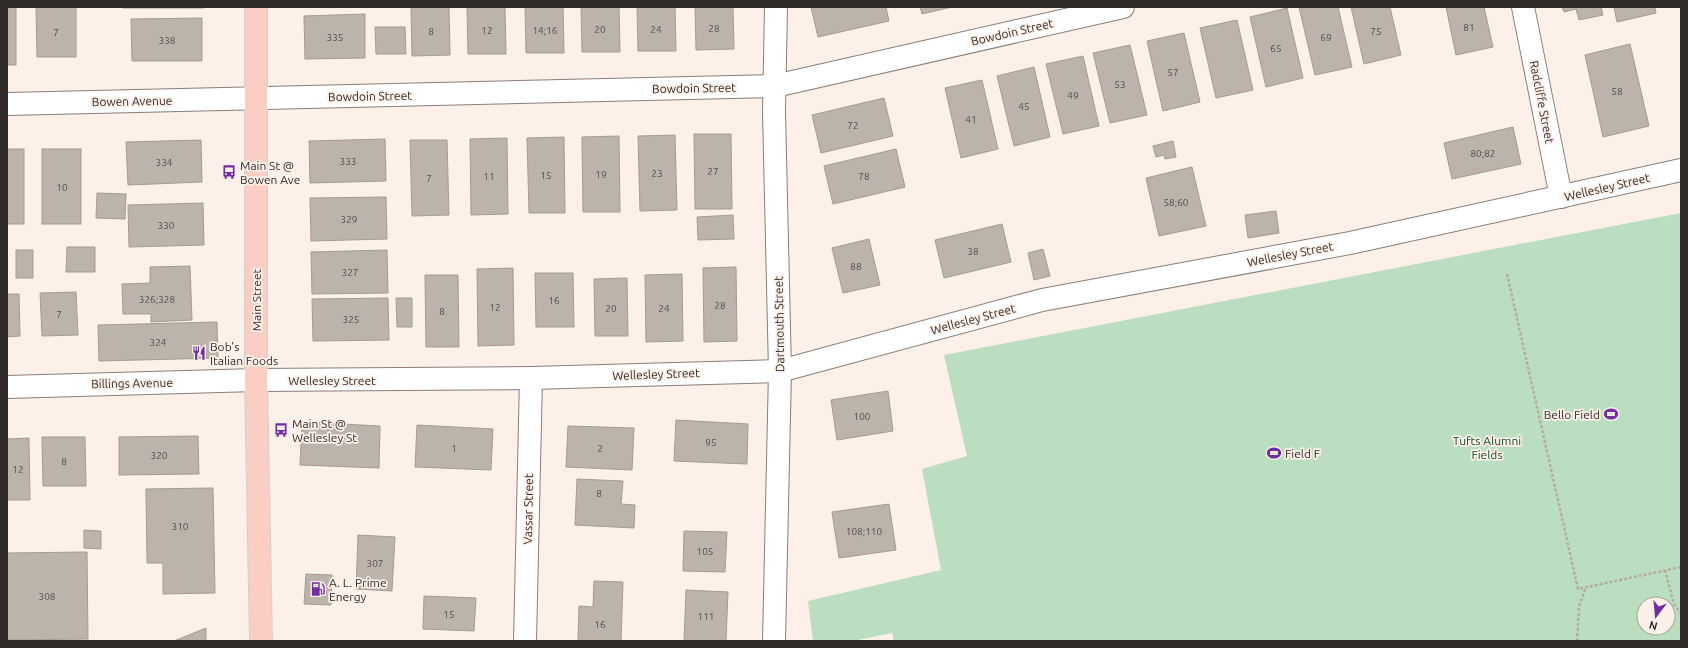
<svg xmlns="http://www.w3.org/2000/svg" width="1688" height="648" font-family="Ubuntu,sans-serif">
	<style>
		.green { fill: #bbddc0; fill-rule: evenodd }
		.building { fill: #bcb3aa; stroke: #a49b92 }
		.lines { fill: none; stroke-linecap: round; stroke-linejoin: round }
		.minor-casing { stroke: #8a7e78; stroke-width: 24 }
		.major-casing { stroke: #d1d0d0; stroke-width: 24 }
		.path { stroke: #b5aba6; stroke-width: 2.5; stroke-dasharray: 3 2; stroke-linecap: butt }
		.minor { stroke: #fff; stroke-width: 22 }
		.major { stroke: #facec2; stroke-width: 22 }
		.labels { text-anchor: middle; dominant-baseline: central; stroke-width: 3.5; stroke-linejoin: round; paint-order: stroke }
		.number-label { font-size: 10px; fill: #534d49 }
		.street-label { font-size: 12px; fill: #302b29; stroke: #fcf0e9 }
		.poi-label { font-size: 12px; fill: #302b29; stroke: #fcf0e9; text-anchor: start }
		.park-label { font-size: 12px; fill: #124c23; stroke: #fcf0e9 }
	</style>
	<rect width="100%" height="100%" fill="#fcf0e9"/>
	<path class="green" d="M1681,213v428h-787l-2,-8 -39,8h-40l-5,-40 133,-31 -19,-101 45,-13 -23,-101zM1644,604h24v24h-24z"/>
	<g class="building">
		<rect x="7" y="7" width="9" height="58"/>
		<path d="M36,7h40v50h-39z"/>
		<rect x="123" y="7" width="80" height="1"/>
		<path d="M411,7h38l1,48 -38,1z"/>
		<path d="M467,7h38l1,47h-38z"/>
		<path d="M525,7h38l1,46h-38z"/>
		<path d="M581,7h38l1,45h-38z"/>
		<path d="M637,7h38l1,44h-38z"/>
		<path d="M695,7h38l1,42 -38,1z"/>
		<path d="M811,7h75l3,14 -71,16z"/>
		<path d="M920,7h32l-30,7z"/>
		<path d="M1299,7h39l14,60 -37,8z"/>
		<path d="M1351,7h39l11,48 -37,9z"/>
		<path d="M1446,7h38l9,40 -37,8z"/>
		<path d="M1562,7h39l2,8 -24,5 -3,-11 -12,3z"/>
		<path d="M1614,7h41l1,6 -39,9z"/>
		<path d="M1287,8l16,70 -37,9 -16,-70z"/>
		<path d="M365,14v44l-60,1 -1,-43z"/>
		<path d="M202,18v43h-70l-1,-42z"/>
		<path d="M1237,20l16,70 -37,8 -16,-70z"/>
		<path d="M375,27h30l1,27h-30z"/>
		<path d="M1184,33l16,69 -37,9 -16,-70z"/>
		<path d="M1630,44l19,82 -46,11 -18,-82z"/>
		<path d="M1130,45l17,70 -37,8 -17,-70z"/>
		<path d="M1083,56l16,70 -36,8 -17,-70z"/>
		<path d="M1034,67l16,70 -36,9 -17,-70z"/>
		<path d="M982,80l16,69 -37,9 -16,-70z"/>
		<path d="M884,98l9,38 -72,17 -9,-38z"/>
		<path d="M1513,127l8,37 -69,15 -8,-36z"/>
		<path d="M694,134h37l1,75h-37z"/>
		<path d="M675,135l2,75 -37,1 -2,-75z"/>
		<path d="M619,136l1,76h-37l-1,-75z"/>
		<path d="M564,137l1,76h-36l-2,-75z"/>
		<path d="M507,138l1,76 -37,1 -1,-76z"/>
		<path d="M385,139l1,42 -76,2 -1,-42z"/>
		<path d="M201,140l1,42 -74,3 -2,-43z"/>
		<path d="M410,140h37l2,75 -37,1z"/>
		<path d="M1173,141l3,16 -11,2 -1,-4 -8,2 -3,-11z"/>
		<rect x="7" y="149" width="17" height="75"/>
		<rect x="42" y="149" width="39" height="75"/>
		<path d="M896,149l9,38 -72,17 -9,-38z"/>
		<path d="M1192,167l14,59 -47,10 -13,-58z"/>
		<path d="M97,193l29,1 -1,25 -29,-1z"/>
		<path d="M386,197l1,42 -76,2 -1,-43z"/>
		<path d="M203,203l1,42 -75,2 -1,-42z"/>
		<path d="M1276,211l3,22 -31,5 -3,-23z"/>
		<path d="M733,215l1,24 -36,1 -1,-23z"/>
		<path d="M1002,224l9,38 -67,16 -9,-38z"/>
		<path d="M869,239l11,46 -37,8 -11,-45z"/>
		<path d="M67,247h28v25h-29z"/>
		<path d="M1043,249l7,27 -16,4 -6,-27z"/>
		<rect x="16" y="250" width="17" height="28"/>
		<path d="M387,250l1,43 -76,1 -1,-42z"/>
		<path d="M190,266l2,54 -41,2v-8h-28l-1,-30 28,-1v-16z"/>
		<path d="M736,267l1,74 -33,1 -1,-74z"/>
		<path d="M513,268l1,77 -36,1 -1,-77z"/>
		<path d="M535,273h38l1,54h-38z"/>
		<path d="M682,274l1,67 -37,1 -1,-67z"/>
		<path d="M425,275h33l1,72h-33z"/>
		<path d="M627,278l1,58h-33l-1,-57z"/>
		<path d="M76,292l2,43 -36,1 -2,-43z"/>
		<path d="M7,294h12l1,42 -13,1z"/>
		<path d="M388,298l1,42 -76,1 -1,-42z"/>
		<path d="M396,298h16v29h-15z"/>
		<path d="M217,322l1,36 -119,3 -1,-36z"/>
		<path d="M888,391l5,40 -56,9 -6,-40z"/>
		<path d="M676,420l72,4 -1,40 -73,-3z"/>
		<path d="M302,422l78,4 -1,42 -79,-3z"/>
		<path d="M417,425l76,4 -2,41 -76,-3z"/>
		<path d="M568,426l66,2 -2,42 -66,-3z"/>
		<path d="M198,436l1,38 -80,1v-38z"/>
		<path d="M42,437h43l1,49h-43z"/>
		<path d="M29,438l1,62h-23v-61z"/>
		<path d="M577,479l46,2 -2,23 14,1 -1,23 -59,-3z"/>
		<path d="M213,488l2,105 -52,1v-31h-16l-1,-74z"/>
		<path d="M889,504l7,46 -57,8 -7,-46z"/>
		<path d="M84,530l17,1v18l-17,-1z"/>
		<path d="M684,531l43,1 -2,40 -42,-1z"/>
		<path d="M358,535l37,2 -3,54 -36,-2z"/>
		<path d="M87,552l1,87 -81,1v-87z"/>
		<path d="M306,574l26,1 -1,30 -27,-1z"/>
		<path d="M594,581l29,1 -2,59h-43l1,-35 14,1z"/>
		<path d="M686,590l42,2 -2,49h-42z"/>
		<path d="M424,596l52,2 -2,33 -51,-2z"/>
		<path d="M206,628v13h-32z"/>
	</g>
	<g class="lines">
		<defs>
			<g id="minor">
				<path d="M1523,7l38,190"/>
				<path d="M7,104l768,-18 348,-79"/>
				<path d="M7,387l249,-7 275,-2 249,-7 262,-71 308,-57 331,-73"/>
				<path d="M525,641l6,-263"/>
				<path d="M774,641l6,-270 -6,-259 2,-105"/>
			</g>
			<path id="major" d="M256,7v373l5,261"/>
		</defs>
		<use href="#minor" class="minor-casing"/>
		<use href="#major" class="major-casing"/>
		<g class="path">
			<path d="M1507,274l71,315 103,-22"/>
			<path d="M1665,570l9,34 7,10"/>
			<path d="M1577,641l2,-34 7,-20"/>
		</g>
		<use href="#minor" class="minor"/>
		<use href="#major" class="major"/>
	</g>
	<defs>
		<symbol id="bus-bare" viewBox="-9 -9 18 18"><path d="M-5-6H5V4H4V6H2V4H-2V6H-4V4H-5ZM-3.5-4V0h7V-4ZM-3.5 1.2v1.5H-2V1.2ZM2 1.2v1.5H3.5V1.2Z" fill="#712ea3" stroke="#fcf0e9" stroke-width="2.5" paint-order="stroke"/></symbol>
		<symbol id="restaurant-bare" viewBox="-9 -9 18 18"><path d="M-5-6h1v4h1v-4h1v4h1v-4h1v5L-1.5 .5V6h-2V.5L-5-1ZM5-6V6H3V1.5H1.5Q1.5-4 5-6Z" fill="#712ea3" stroke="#fcf0e9" stroke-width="2.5" paint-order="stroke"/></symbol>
		<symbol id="stadium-bare" viewBox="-9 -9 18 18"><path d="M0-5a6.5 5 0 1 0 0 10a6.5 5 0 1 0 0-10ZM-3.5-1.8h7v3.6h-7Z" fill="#712ea3" stroke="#fcf0e9" stroke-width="2.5" paint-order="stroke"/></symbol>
		<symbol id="fuel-bare" viewBox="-9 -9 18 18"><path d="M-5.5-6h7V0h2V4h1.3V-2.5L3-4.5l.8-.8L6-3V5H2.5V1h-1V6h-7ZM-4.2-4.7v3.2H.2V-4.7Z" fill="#712ea3" stroke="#fcf0e9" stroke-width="2.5" paint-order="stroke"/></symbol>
	</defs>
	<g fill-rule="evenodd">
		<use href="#bus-bare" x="219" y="162" width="20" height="20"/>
		<use href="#restaurant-bare" x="189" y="343" width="20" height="20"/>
		<use href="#stadium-bare" x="1601" y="404" width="20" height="20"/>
		<use href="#bus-bare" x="271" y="420" width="20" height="20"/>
		<use href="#stadium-bare" x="1264" y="443" width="20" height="20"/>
		<use href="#fuel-bare" x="308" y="579" width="20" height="20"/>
	</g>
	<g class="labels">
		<g class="number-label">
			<text x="1469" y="27">81</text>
			<text x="714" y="28">28</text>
			<text x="600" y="29">20</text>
			<text x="656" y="29">24</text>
			<text x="487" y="30">12</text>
			<text x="545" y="30">14;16</text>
			<text x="431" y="31">8</text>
			<text x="1376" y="31">75</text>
			<text x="56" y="32">7</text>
			<text x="335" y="37">335</text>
			<text x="1326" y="37">69</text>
			<text x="167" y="40">338</text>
			<text x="1276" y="48">65</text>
			<text x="1173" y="72">57</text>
			<text x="1120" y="84">53</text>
			<text x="1617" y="91">58</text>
			<text x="1073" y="95">49</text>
			<text x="1024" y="106">45</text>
			<text x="971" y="119">41</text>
			<text x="853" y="125">72</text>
			<text x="1483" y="153">80;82</text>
			<text x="348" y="161">333</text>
			<text x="164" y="162">334</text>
			<text x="713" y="171">27</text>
			<text x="657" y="173">23</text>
			<text x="601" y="174">19</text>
			<text x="546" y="175">15</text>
			<text x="489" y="176">11</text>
			<text x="864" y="176">78</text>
			<text x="429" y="178">7</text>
			<text x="62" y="187">10</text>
			<text x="1176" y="202">58;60</text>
			<text x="349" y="219">329</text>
			<text x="166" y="225">330</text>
			<text x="973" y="251">38</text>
			<text x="856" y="266">88</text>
			<text x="350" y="272">327</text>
			<text x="157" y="299">326;328</text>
			<text x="554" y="300">16</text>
			<text x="720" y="305">28</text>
			<text x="495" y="307">12</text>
			<text x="611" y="308">20</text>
			<text x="664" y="308">24</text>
			<text x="442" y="311">8</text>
			<text x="59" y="314">7</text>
			<text x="351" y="319">325</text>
			<text x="158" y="342">324</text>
			<text x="862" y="416">100</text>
			<text x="711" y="442">95</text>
			<text x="454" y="448">1</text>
			<text x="600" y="448">2</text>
			<text x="159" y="455">320</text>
			<text x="64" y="461">8</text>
			<text x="18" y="469">12</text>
			<text x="599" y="493">8</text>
			<text x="180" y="526">310</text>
			<text x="864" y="531">108;110</text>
			<text x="705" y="551">105</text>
			<text x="375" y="563">307</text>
			<text x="47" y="596">308</text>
			<text x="449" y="614">15</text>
			<text x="706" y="616">111</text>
			<text x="600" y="624">16</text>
		</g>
		<g class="street-label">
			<text transform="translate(1012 32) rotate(-13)">Bowdoin Street</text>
			<text transform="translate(694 88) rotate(-1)">Bowdoin Street</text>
			<text transform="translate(370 96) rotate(-1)">Bowdoin Street</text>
			<text transform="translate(132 101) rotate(-1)">Bowen Avenue</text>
			<text transform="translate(1542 102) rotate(79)">Radcliffe Street</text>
			<text transform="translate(1607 187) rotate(-13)">Wellesley Street</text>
			<text transform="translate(1290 254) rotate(-11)">Wellesley Street</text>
			<text transform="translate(256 300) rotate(-90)">Main Street</text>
			<text transform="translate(973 319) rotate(-15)">Wellesley Street</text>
			<text transform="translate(779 324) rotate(-91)">Dartmouth Street</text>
			<text transform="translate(656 374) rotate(-2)">Wellesley Street</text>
			<text x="332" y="380">Wellesley Street</text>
			<text transform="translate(132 383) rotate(-1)">Billings Avenue</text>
			<text transform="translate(528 509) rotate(-89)">Vassar Street</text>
		</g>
		<g class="poi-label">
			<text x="240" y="165">Main St @<tspan x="240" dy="14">Bowen Ave</tspan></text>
			<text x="210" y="346">Bob's<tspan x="210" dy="14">Italian Foods</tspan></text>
			<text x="1600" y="414" text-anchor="end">Bello Field</text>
			<text x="292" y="423">Main St @<tspan x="292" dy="14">Wellesley St</tspan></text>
			<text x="1285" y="453">Field F</text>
			<text x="329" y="582">A. L. Prime<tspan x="329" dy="14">Energy</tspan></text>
		</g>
		<g class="park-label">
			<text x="1487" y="440">Tufts Alumni<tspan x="1487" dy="14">Fields</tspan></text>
		</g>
	</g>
	<rect width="1688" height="648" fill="none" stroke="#302b29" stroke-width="16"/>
	<g transform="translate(1656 616) rotate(196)"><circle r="19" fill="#fcf0e9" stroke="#aaa19c"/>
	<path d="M0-3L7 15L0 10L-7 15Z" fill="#712ea3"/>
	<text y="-6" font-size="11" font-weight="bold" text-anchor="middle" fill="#302b29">N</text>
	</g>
</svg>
